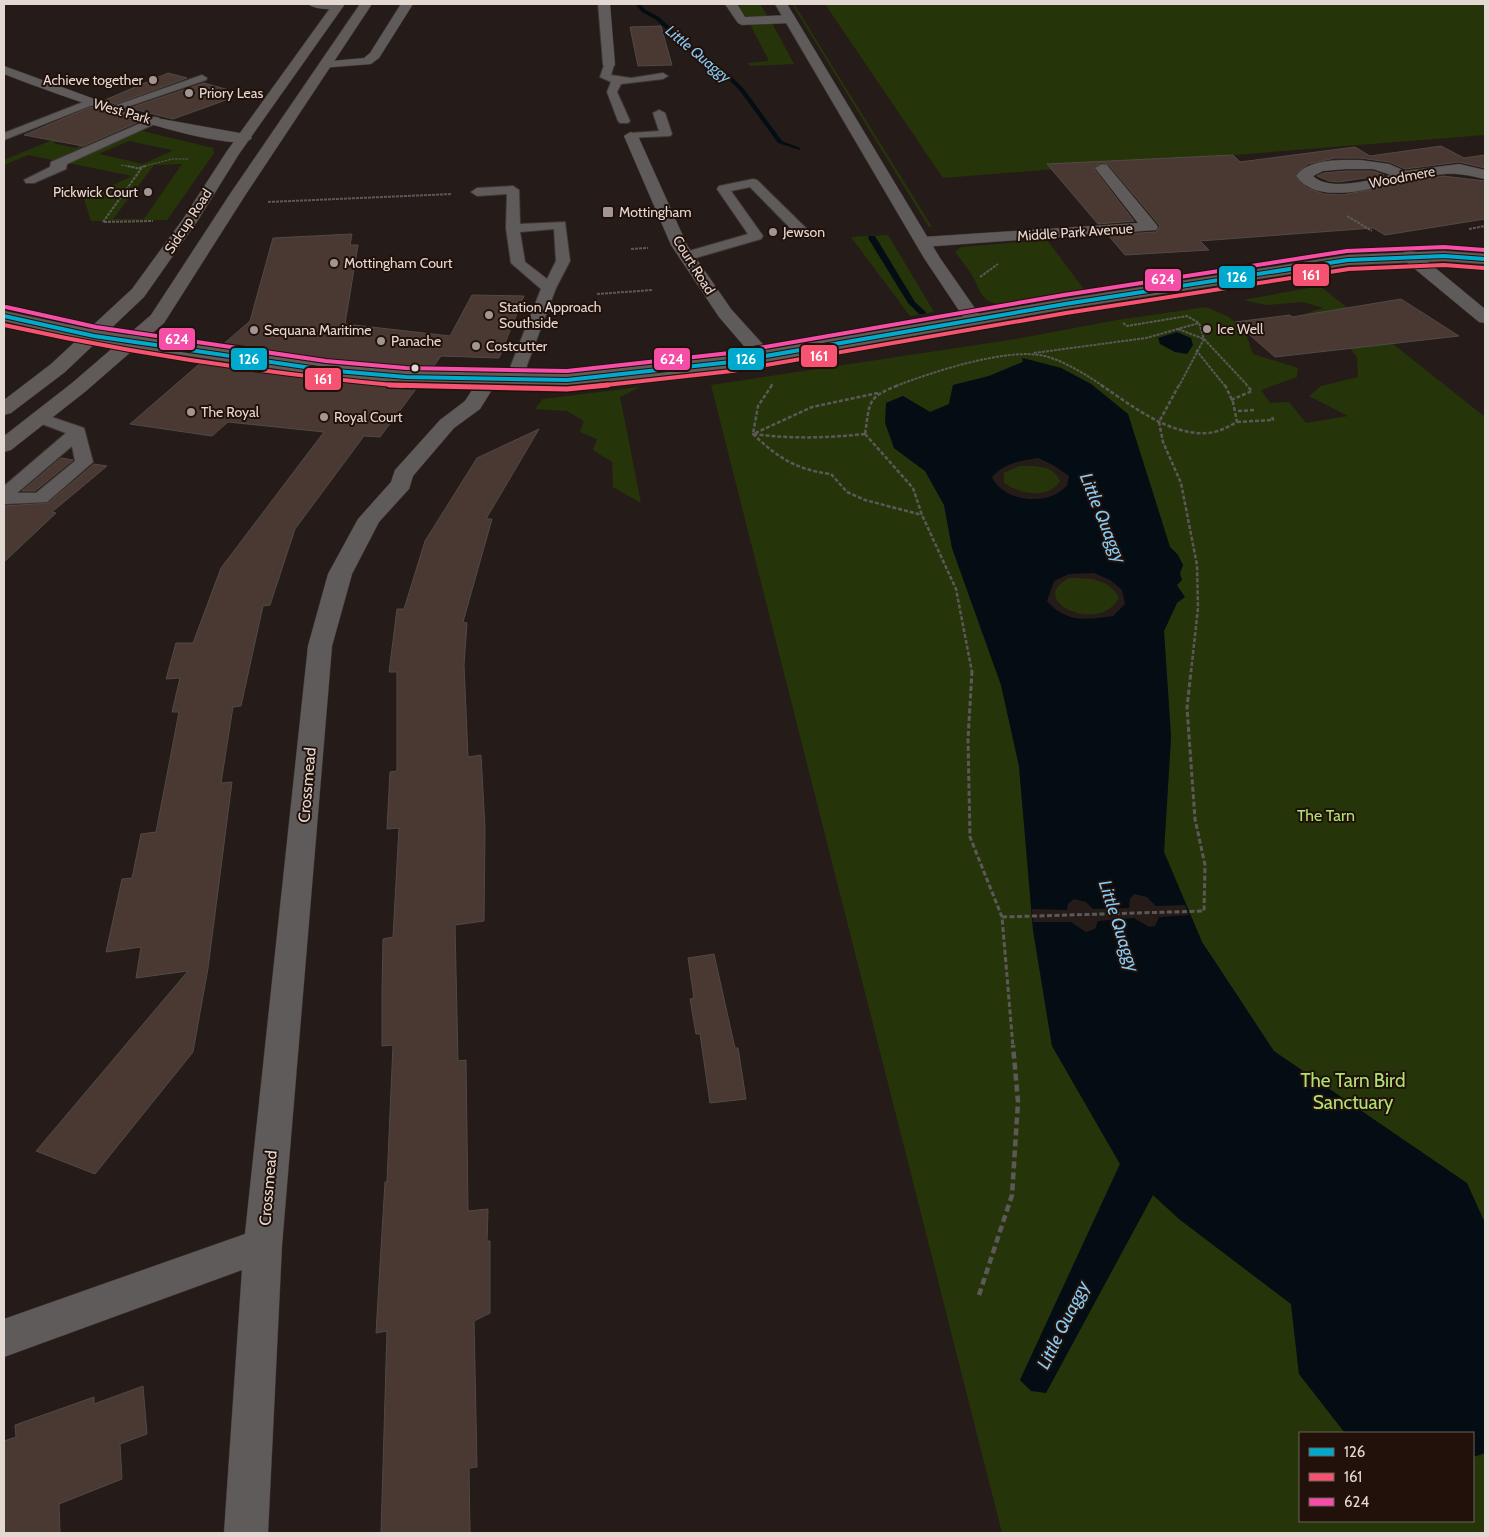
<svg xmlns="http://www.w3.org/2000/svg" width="1489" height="1537" font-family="Cabin,sans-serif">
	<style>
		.green { fill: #253509; fill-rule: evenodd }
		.water { fill: #050d14; fill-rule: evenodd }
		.pier { fill: #251c19 }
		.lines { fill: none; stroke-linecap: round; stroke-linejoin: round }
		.stream { fill: #050d14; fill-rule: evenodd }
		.building { fill: #493932; stroke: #514946 }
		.service-casing { stroke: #3f3734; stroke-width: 2 }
		.minor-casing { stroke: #3f3734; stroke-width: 1 }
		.tertiary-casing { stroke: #3f3734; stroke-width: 1 }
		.primary-casing { stroke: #3f3734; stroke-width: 1 }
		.trunk-casing { stroke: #3f3734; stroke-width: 1 }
		.path-far4 { stroke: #5d5858; stroke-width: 1; stroke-dasharray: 2.5 1; stroke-linecap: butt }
		.path-far3 { stroke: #5d5858; stroke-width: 2; stroke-dasharray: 3 1; stroke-linecap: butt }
		.path-far2 { stroke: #5d5858; stroke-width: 2.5; stroke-dasharray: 4 2; stroke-linecap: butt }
		.path-far1 { stroke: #5d5858; stroke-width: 3; stroke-dasharray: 5 2.5; stroke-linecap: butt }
		.path { stroke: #5d5858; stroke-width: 4.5; stroke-dasharray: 7 4; stroke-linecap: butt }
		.service { fill: #605b5b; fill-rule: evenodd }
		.minor { fill: #605b5b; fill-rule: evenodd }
		.tertiary { fill: #605b5b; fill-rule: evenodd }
		.primary { fill: #615c5a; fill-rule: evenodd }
		.trunk { fill: #605a58; fill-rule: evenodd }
		.bus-1-casing { stroke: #21110a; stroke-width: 6 }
		.bus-2-far1-casing { stroke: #21110a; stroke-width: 6 }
		.bus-2-casing { stroke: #21110a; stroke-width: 8 }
		.bus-3-casing { stroke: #21110a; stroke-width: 6 }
		.bus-1 { stroke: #00a9ce; stroke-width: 4 }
		.bus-2-far1 { stroke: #f65372; stroke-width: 4 }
		.bus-2 { stroke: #f65372; stroke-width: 5 }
		.bus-3 { stroke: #f54da8; stroke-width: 4 }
		.poi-dot { fill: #a19692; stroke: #21110a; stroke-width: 2 }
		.bus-dot { fill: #e4d8d3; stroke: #21110a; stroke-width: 2 }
		.labels { text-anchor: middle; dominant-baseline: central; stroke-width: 4; stroke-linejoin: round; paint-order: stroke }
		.far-poi-label { font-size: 14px; fill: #e4d8d3; stroke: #21110a; text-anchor: start }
		.far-street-label { font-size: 14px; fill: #e4d8d3; stroke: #21110a }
		.far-water-label { font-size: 15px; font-style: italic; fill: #86caf6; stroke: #21110a }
		.street-label { font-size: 16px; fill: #e4d8d3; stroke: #21110a }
		.park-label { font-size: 16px; fill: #afe370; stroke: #21110a }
		.water-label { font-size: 18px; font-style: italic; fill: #86caf6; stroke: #21110a }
		.near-park-label { font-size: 19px; fill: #afe370; stroke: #21110a }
		.line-badge { stroke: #21110a; stroke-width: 2 }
		.badge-label { font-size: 14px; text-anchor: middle; font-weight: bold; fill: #fff }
	</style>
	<rect width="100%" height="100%" fill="#251c19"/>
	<g class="green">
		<path d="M736,4h24l8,13 -25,-1z"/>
		<path d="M792,4h2l138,223h-3z"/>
		<path d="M825,4h660v131l-542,43z"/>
		<path d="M772,23l22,41 -44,2 -3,-3 22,-2 -19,-37z"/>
		<path d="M103,119l29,6 -79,35 -25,-5 -24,10v-5zM87,129l21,5 -33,14 -22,-5z"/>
		<path d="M142,131l71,17 1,5 -47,67 -76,1 -7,-22 48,-23 -64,-13zM129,141l43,9v1l-29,13 -44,-10zM182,164l-38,55h-31l41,-54z"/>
		<path d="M888,235l46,77 -24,4 -59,-79z"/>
		<path d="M1047,240l39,52c-21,4 -83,20 -99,8 -8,-6 -10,-17 -14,-23 -5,-9 -12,-17 -18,-25l6,-5z"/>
		<path d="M1320,286l165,131v1012l-243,-427 -40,-60 -38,-90 7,-115 -7,-106 13,-28 -1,-18 7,-20 -5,-10 -8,-8 -42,-133 -37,-30 -30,-16 -38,-10 1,3 -35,15 -36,9 -4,19 -19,8 -27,-16 -17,7 8,45 31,23 19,34 8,43 49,137 18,81 14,164 19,116 68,118 -100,216 26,12 107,-197 26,24 112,85 8,70 46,59h-45v88h173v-64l12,-4v80h-483l-291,-1148 305,-46 101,-19 89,-13 23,10 16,15 8,22 45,14 -1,9 -36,13 9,13 19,-1 17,21 42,-7 -39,-20 12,-10 37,-9 -1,-20 -16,-21 -43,-20 25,-8 -20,-6 -37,3 -23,-5z"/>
		<path d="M640,387l-20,10 21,106 -28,-16 -1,-25 -19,-12 4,-11 -17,-7 4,-11 -17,-10 -32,-2 8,-10z"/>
		<path d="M1019,466c16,0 34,-2 41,15 -12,19 -40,13 -56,2v-10z"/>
		<path d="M1070,578c21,0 39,1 49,20 -21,38 -95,1 -49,-20z"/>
	</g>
	<g class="water">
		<path d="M1177,332l14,6 2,7 -6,9 -12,-2 -15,-8 -2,-6z"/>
		<path d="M1022,358l39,10 30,16 37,30 42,133 8,8 5,10 -3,8 2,7 -5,5 8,12 -8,6 -13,28 7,106 -7,115 38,90 72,109 193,132 18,40v230l-12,4v-24h-128l-46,-59 -8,-70 -112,-85 -26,-24 -107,198 -15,-2 -11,-11 100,-216 -68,-118 -19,-116 -14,-164 -18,-81 -49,-137 -8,-43 -19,-34 -31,-23 -9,-25 1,-20 17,-7 27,16 19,-8 4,-19 36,-9 34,-14zM1038,458l15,7 16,11 -2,10c-4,3 -8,7 -13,9 -20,9 -53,3 -62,-18 13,-14 27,-16 46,-19zM1094,573l16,7 12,10 3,14 -12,12c-27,4 -47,7 -66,-15l7,-20 15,-7z"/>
	</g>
	<path class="pier" d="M1134,894l13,3 9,9 29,-1 4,10 -30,2 -4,9 -6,1 -15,-9 -36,3 -3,8 -9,3 -15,-10h-38l-1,-13 35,1 1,-6 6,-5 12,3 7,7 36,-1 1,-9z"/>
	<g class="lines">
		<g class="stream">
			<path d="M635,4h5l6,6 13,7 36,33 35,25 14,14 38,52 18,7v2l-22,-7 -38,-52 -14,-14 -35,-25 -36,-33 -13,-7z"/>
			<path d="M869,236h6l40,66 11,10 -1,2h-6l-11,-11 -40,-65z"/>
		</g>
	</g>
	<g class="building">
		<path d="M661,26l11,39 -34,1 -8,-39z"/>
		<path d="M168,73l19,5 -72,26 -10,-4z"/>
		<path d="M204,83l25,7 -18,6 15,4 -53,19 -43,-11z"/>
		<path d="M91,107l47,15 -55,24 -59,-11z"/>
		<path d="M1441,146l23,12 21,-3v13l-26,-6 -54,7 -16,-7 -29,-4h-25l-27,6 -14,12 13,12 17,6 18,1 101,-19 42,5v38l-100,16 -12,-7 -173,13 9,9 -84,5 -17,-20 48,-3 4,-6 -52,-62 -7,-2 -7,7 40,52 -36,3 -51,-60 186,-9 7,7 115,-15 15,9z"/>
		<path d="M1346,171h27l11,4 -45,7 -10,-1 -12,-5 7,-3z"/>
		<path d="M352,234l-2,11h8l-13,79 105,12 22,-41 52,1 -25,62 -58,-2 -10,14 -25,-1 -81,-7 -105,-15 30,-26 23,-83z"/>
		<path d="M1401,299l58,37 -184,21 -40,-35 55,-7 2,2z"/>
		<path d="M204,360l121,18 94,7 -39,52 -16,-1 -69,93 -25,76 -7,1 -22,100 -8,1 -12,76 11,-1 -24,186 -15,84 -98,122 -59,-23 152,-180 -52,7 5,-31 -35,5 16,-73 10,-1 9,-44 15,-2 23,-120h-7l8,-34 -14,1 10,-36h17l28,-75 103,-136 -96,-10 -16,14 -82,-12z"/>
		<path d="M539,429l-53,90h6l-29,103 4,1 -3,42 4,92 13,-2 4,73 -1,93 -29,4 3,136 8,-1 2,151 20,-2 -1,32h3v72l-16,8 3,146 -8,1 1,65h-89l6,-202 -11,2 9,-151h2l6,-137 -11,1v-53l1,-54 10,-2 6,-109 -12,1 3,-57 7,-1v-99h-8l8,-63h7l21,-68 52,-83z"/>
		<path d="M61,458l12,2 -38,31h-13z"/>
		<path d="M94,464l13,2 -55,46 4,1 -52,49v-56l44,-3z"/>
		<path d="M714,954l21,94h3l8,51 -36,4 -10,-69h-4l-6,-35 4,-1 -6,-40z"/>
		<path d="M143,1386l4,48 -27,10 2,35 -63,25 1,29h-56v-92l12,-4 -1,-12 79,-28v7z"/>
	</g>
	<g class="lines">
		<defs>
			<g id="service">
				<path d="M609,62l5,3 -3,10 20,3 32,-5 5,3 -5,3 -42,5 -4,8 13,29 -2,2h-8l-2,-2 -11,-29 4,-10 -11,-5 4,-12z"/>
				<path d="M202,75l5,3 -1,2 -88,30h-8l-2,-2z"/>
				<path d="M91,99l6,3 -2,2 -91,36v-7z"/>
				<path d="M659,110l6,3 7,21 -2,2 -43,2 -2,-2 6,-3 28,-2 -6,-18z"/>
				<path d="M155,117l4,1v4l-92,42 -1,5 -32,14h-8l-2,-3 26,-13 1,-5z"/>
				<path d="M753,179l4,1 53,52 2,3 -2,3h-10l-50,-51 -19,4 32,45 -2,3 -69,20h-10l-2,-3 2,-3 66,-19 -31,-45 2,-3z"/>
				<path d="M513,186l6,4 1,34 45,-2 5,39 -14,27 -29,77 -3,16 -8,5 -8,-5 3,-16 30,-76 -30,-26 -5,-35 1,-34 -30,2 -6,-4 6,-4zM554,229l2,32 -9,18 -22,-17 -5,-30z"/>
				<path d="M40,413l44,15 9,34 -46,40 -43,2v-18l62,-53 -32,-12 -2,-3 2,-3zM72,446l3,15 -39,32h-19z"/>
			</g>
			<g id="minor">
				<path d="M308,4h35l1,1c-7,6 -29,5 -36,-1z"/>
				<path d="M401,4h12l-34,54 -8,6 -50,4 -2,-3 2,-3 43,-4 6,-5z"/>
				<path d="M598,4h12l5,61 -6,4 -6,-4z"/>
				<path d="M725,4h12l8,13 45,-2 6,4 -6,4 -48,2 -4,-2z"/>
				<path d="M631,132l7,4 49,109 44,64 39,43 2,4 -2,4h-14l-37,-43 -48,-72 -47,-109z"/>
				<path d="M1360,160l29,4 16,7 54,-7 26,6v9c-19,-4 -29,-7 -49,-4 -37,3 -114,38 -140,1 13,-18 45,-16 64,-16zM1346,169h27l18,6c-20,5 -62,17 -78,1l10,-5z"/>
				<path d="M1102,164l5,1 49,59 2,3 -2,3 -233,17 -8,-5 8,-5 215,-14 -43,-55z"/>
				<path d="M1410,251l6,1 69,57v14l-6,-1 -75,-62 -2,-4 2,-4z"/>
				<path d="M488,374l7,2 3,4 -18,29 -26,19 -41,48 -4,13 -30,33 -27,52 -20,72 -50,599 -14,288h-44l18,-263 -238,87v-38l241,-85 63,-588 20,-72 30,-55 33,-37 4,-12 45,-50 25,-19 16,-25z"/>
			</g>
			<g id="tertiary">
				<path d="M775,4h12l153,254 43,62 -3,4h-12l-44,-66z"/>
				<path d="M4,66l93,34 59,18 89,16 7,4c-16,22 -219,-52 -248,-64z"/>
			</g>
			<path id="primary" d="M1444,251l41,3v10l-41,-3 -96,4 -283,44 -334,59 -164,18 -161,-3 -81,-7 -231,-34 -90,-21v-10l90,19 231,34 81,7 161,3 164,-18 334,-57 283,-44z"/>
			<g id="trunk">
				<path d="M333,4h12l-106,150 -41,66 -54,77 -79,75 -54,41 -7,2v-15l47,-36 81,-75 51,-70 44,-68z"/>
				<path d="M360,4h12l-126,190 -82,129 -78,68 -75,59 -7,2v-16l68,-53 79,-68 79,-121z"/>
			</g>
		</defs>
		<use href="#service" class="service-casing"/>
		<use href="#minor" class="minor-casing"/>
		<use href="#tertiary" class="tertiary-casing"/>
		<use href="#primary" class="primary-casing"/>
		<use href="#trunk" class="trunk-casing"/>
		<g class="path-far4">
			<path d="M121,165l12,2"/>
			<path d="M141,167l31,-8h17"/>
		</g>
		<g class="path-far3">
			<path d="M139,168l7,-2"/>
			<path d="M268,202l184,-8"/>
			<path d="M1347,216l25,15"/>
			<path d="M103,222l38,-53 -14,-3"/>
			<path d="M104,222l49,-1"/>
			<path d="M1469,229l16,-3"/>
			<path d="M631,249l17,-1"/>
			<path d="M980,277l18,-13"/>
			<path d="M597,294l56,-4"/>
			<path d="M1123,323l4,3 60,-10 12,7 5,16 -25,47"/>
			<path d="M1178,329l26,10 44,47"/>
			<path d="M1196,350l29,36"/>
			<path d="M1034,353l112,-15 53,-15"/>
			<path d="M771,386l1,-2"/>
			<path d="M896,386c36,-14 112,-39 149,-30 21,6 40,18 58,30"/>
		</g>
		<g class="path-far2">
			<path d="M772,385l-14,21 -5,28c40,5 72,4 112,0"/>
			<path d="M1101,385c30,20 68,51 107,48 11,-1 20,-6 29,-11l-4,-20 -8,-17"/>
			<path d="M1179,385l-20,37 4,20 18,41 16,82 1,43 -7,64"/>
			<path d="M878,393l-66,14 -59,27c25,24 44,36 78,40l16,18 18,8 57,15"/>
			<path d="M1231,400l21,-9 -6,-6"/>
			<path d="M1238,411l18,-1"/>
			<path d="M1237,422l36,-2 -1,-3"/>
			<path d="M865,434l48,54 9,27 34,74 16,83"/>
			<path d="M865,434c5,-33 2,-37 34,-49"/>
		</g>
		<g class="path-far1">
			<path d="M972,671l-4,68 2,98 32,80 11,130"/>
			<path d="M1002,917l202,-6 1,-46 -10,-46 -8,-111 4,-37"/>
		</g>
		<path class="path" d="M979,1295l33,-100 6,-93 -5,-57"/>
		<use href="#service" class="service"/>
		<use href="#minor" class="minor"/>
		<use href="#tertiary" class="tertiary"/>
		<use href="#primary" class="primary"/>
		<use href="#trunk" class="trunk"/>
		<defs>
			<path id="bus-1" d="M4,316l90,20 231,34 81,7 161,3 164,-18 334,-58 283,-44 96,-4 41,3"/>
			<g id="bus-2-far1">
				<path d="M4,325c131,29 265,49 399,61"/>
				<path d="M597,386l135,-15 334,-58 283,-44 95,-4 40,3"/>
			</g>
			<path id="bus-2" d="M389,385l178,4 41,-4"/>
			<path id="bus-3" d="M6,307l90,20 230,34 80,7 161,3 163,-18 334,-58 283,-44 97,-4 41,3"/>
		</defs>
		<use href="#bus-1" class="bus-1-casing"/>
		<use href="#bus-2-far1" class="bus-2-far1-casing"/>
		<use href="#bus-2" class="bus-2-casing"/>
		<use href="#bus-3" class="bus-3-casing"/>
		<use href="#bus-1" class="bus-1"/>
		<use href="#bus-2-far1" class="bus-2-far1"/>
		<use href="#bus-2" class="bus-2"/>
		<use href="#bus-3" class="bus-3"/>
	</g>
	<g class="poi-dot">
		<circle cx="153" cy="80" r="5"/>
		<circle cx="189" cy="93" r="5"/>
		<circle cx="148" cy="192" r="5"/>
		<rect x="602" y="206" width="12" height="12" rx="2.5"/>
		<circle cx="773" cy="232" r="5"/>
		<circle cx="334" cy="263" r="5"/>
		<circle cx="489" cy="315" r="5"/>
		<circle cx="1207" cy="329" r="5"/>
		<circle cx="254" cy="330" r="5"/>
		<circle cx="381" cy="341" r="5"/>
		<circle cx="476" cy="346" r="5"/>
		<circle cx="191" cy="412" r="5"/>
		<circle cx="324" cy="417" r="5"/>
	</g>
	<circle class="bus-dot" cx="415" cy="368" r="4.5"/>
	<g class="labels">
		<g class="far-poi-label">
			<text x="143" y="80" text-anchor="end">Achieve together</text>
			<text x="199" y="93">Priory Leas</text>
			<text x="138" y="192" text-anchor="end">Pickwick Court</text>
			<text x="619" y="212">Mottingham</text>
			<text x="783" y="232">Jewson</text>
			<text x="344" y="263">Mottingham Court</text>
			<text x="499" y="307">Station Approach<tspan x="499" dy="16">Southside</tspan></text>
			<text x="1217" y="329">Ice Well</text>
			<text x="264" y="330">Sequana Maritime</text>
			<text x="391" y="341">Panache</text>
			<text x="486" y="346">Costcutter</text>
			<text x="201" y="412">The Royal</text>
			<text x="334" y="417">Royal Court</text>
		</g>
		<g class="far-street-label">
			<text transform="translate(122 111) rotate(16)">West Park</text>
			<text transform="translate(1402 177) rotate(-11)">Woodmere</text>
			<text transform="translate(188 221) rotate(-57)">Sidcup Road</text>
			<text transform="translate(1075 232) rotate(-4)">Middle Park Avenue</text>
			<text transform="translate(694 265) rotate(58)">Court Road</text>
		</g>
		<g class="far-water-label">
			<text transform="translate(698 54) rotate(40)">Little Quaggy</text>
		</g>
		<g class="street-label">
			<text transform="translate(307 785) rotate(-85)">Crossmead</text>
			<text transform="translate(268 1188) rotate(-85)">Crossmead</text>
		</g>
		<g class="park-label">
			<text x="1326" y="815">The Tarn</text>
		</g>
		<g class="water-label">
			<text transform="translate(1103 518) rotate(68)">Little Quaggy</text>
			<text transform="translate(1119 926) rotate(72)">Little Quaggy</text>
			<text transform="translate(1063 1325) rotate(-64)">Little Quaggy</text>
		</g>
		<g class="near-park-label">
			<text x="1353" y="1080">The Tarn Bird<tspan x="1353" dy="22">Sanctuary</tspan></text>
		</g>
	</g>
	<g class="line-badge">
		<rect x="1292" y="263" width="38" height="24" rx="5" fill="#f65372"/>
		<rect x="1218" y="265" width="38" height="24" rx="5" fill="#00a9ce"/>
		<rect x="1144" y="268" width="38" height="24" rx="5" fill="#f54da8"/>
		<rect x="158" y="327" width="38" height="24" rx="5" fill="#f54da8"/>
		<rect x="800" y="344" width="38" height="24" rx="5" fill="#f65372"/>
		<rect x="230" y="347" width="38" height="24" rx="5" fill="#00a9ce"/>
		<rect x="653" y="347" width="38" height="24" rx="5" fill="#f54da8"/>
		<rect x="727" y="347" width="38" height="24" rx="5" fill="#00a9ce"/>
		<rect x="304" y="367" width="38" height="24" rx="5" fill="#f65372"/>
	</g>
	<g class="badge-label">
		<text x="1311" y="280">161</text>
		<text x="1237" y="282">126</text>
		<text x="1163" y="284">624</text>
		<text x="177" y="344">624</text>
		<text x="819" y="361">161</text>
		<text x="249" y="364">126</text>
		<text x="672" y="364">624</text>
		<text x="746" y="364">126</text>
		<text x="323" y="384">161</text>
	</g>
	<rect width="1489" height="1537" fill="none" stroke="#e4d8d3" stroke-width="10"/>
	<rect x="1299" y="1432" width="175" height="90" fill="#21110a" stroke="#6f615a"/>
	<rect x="1309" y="1448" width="25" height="8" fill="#00a9ce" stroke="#6f615a"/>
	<text x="1344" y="1457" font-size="15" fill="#e4d8d3">126</text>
	<rect x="1309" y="1473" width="25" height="8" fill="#f65372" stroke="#6f615a"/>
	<text x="1344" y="1482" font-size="15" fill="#e4d8d3">161</text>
	<rect x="1309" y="1498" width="25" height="8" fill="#f54da8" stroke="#6f615a"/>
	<text x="1344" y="1507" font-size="15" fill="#e4d8d3">624</text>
</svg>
